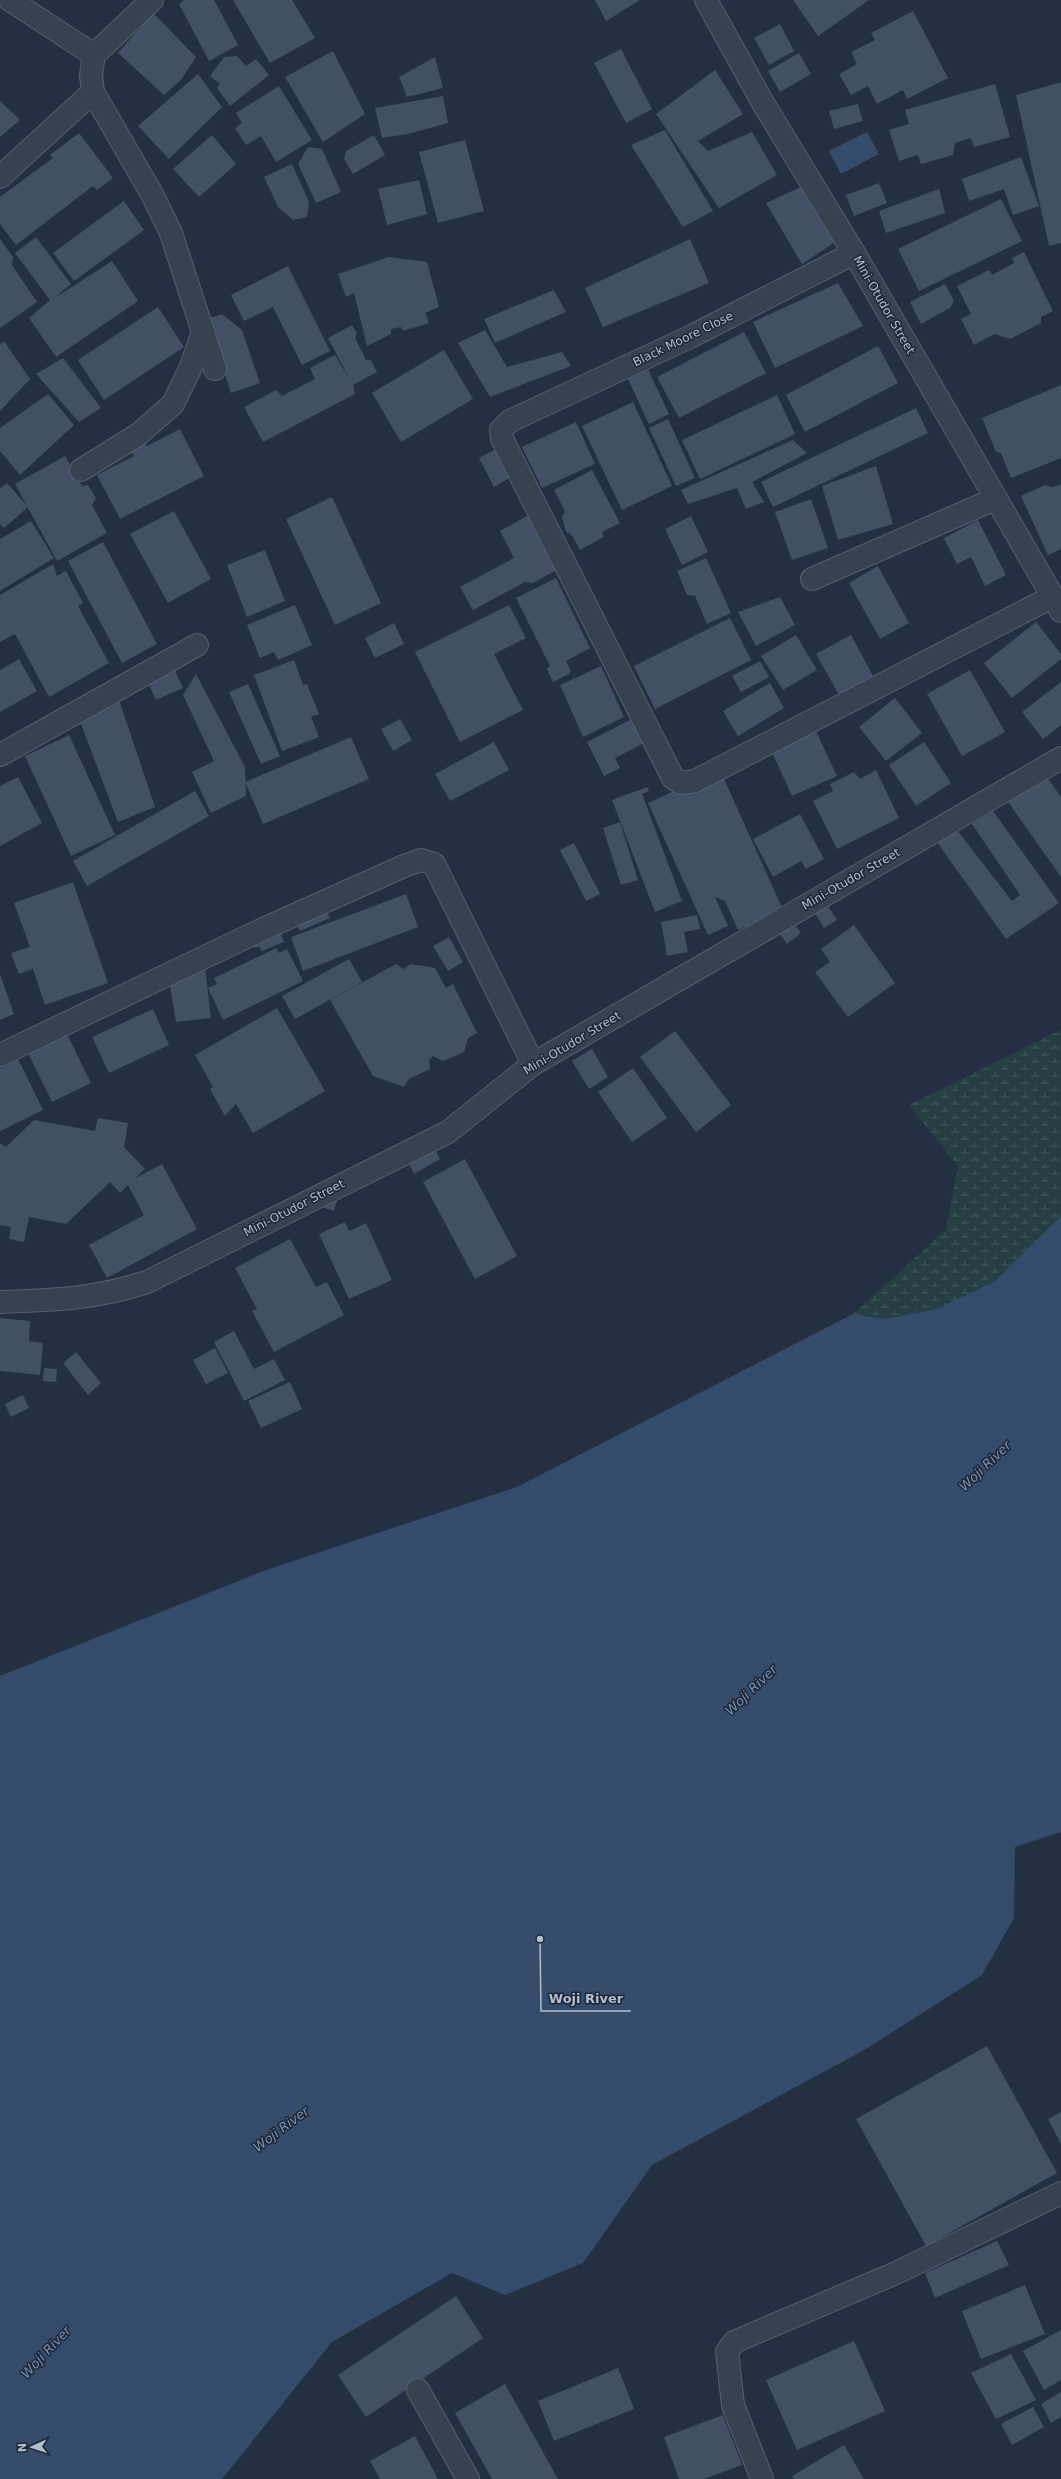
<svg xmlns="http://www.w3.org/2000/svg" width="1061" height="2479" font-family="'DejaVu Sans',sans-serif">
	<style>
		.wetland { fill: url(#wetland-marsh) }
		.water { fill: #354b6a }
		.building { fill: #415064 }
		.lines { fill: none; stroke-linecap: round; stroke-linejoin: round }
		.minor-casing { stroke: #55606f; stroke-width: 24 }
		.minor { stroke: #374251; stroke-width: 22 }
		.labels { text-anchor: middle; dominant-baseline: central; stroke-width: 3; stroke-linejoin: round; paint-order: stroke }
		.street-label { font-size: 12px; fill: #b4bdcc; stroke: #1c2737 }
		.water-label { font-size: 13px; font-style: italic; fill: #7992b6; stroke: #1c2737 }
		.leader { fill: none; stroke: #b4bdcc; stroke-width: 1.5 }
		.callout-dot { fill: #b4bdcc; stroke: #1c2737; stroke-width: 1.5 }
		.callout-label { font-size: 13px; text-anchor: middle; font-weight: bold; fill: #b4bdcc; stroke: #1c2737; stroke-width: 3; stroke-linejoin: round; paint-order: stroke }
	</style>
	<defs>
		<pattern id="wetland-marsh" width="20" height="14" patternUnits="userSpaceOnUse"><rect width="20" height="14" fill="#253f43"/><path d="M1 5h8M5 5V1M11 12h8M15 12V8" fill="none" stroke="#42595d"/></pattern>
	</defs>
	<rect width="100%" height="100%" fill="#233042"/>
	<path class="wetland" d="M1061,1030v186l-66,65 -58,28 -52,10 -32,-5 93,-84 12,-64 -49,-61z"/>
	<g class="water">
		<path d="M867,132l12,22 -38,20 -12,-23z"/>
		<path d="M1061,1216v616l-46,15 -1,71 -32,57 -116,74 -214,116 -69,98 -78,32 -53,-22 -120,69 -110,137h-222v-803l266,-106 251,-83 336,-173 32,5 52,-10 58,-28z"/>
	</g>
	<g class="building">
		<path d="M184,0h30l24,45 -29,16 -30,-57z"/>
		<path d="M233,0h59l23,38 -45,25z"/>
		<path d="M595,0h45l-34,21z"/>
		<path d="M793,0h76l-51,36z"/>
		<path d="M913,11l35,67 -41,21 -4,-9 -26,14 -9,-18 -17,9 -12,-21 18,-10 -6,-12 24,-12 -4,-7z"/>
		<path d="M153,13l43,44 -15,23 -17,15 -46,-42z"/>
		<path d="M780,24l14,27 -25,14 -15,-27z"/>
		<path d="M621,49l31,60 -26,14 -32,-60z"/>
		<path d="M333,51l32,63 -42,28 -38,-65z"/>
		<path d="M799,53l12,21 -31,18 -12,-21z"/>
		<path d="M237,56l9,10 10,-7 13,16 -39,31 -13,-18 3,-4 -10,-8 14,-19z"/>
		<path d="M435,57l8,31 -36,9 -8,-20z"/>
		<path d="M715,70l28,44 -45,27 10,10 44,-19 25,43 -58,33 -63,-94z"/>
		<path d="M198,74l24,33 -53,52 -31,-33z"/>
		<path d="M1061,82v161l-12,3 -33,-151z"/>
		<path d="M995,84l15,53 -36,10 -3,-9 -16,5 -2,12 -32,9 -3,-9 -19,6 -10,-31 20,-6 -4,-14z"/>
		<path d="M279,86l33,54 -36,22 -15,-26 -15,9 -11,-17 7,-5 -6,-10z"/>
		<path d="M443,96l5,27 -40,11 -26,4 -7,-30z"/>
		<path d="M0,101l20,19 -20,17z"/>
		<path d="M858,104l5,17 -29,8 -5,-18z"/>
		<path d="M665,130l48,81 -30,16 -52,-82z"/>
		<path d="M79,133l34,45 -16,12 -4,-4 -77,59 -16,-21v-27l53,-39 -3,-3z"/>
		<path d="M212,135l24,29 -37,33 -26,-28z"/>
		<path d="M374,135l11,20 -32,19 -9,-15 2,-8z"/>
		<path d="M465,140l19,71 -46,12 -19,-71z"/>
		<path d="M308,147l14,2 19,43 -25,11 -18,-39z"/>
		<path d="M1021,157l18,49 -26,9 -9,-26 -35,12 -7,-22z"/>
		<path d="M292,164l17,38 -2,15 -14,3 -15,-13 -14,-30z"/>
		<path d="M419,180l8,34 -40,11 -9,-36z"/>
		<path d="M879,183l8,20 -33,13 -8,-21z"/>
		<path d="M803,186l32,56 -33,22 -36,-61z"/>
		<path d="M939,189l6,24 -59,20 -7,-22z"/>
		<path d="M1001,199l21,42 -103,50 -21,-42z"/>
		<path d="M124,201l20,29 -70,51 -21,-28z"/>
		<path d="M36,237l35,47 -18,15 59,-38 26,40 -82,56 -27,-39 21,-18 -35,-47z"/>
		<path d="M0,239l13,18 -1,8 25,37 -37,26z"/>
		<path d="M690,239l19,44 -106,44 -18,-39z"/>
		<path d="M1024,252l29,59 -12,6v6l-31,16 -16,-5 -20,11 -13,-26 10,-5 -14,-28 32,-16 3,5 22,-12 -2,-5z"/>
		<path d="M389,257l38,5 12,45 -14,6 4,10 -26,8 -2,-4 -10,2v5l-24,12 -13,-53 -8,4 -8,-23z"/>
		<path d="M288,266l42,85 -28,14 -29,-58 -29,14 -13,-26z"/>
		<path d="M838,283l25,43 -88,42 -22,-46z"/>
		<path d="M945,284l9,17 -4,7 -29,16 -11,-22z"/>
		<path d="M554,290l12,22 -71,31 -11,-24z"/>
		<path d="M158,307l26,40 -80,53 -26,-40z"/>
		<path d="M222,314l20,16 18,53 -29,10 -24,-74z"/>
		<path d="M352,325l5,8 -2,5 11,22h5l6,12 -24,13 2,9 -92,48 -19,-35 32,-17 6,6 33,-17 -5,-11 25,-13 15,25 -22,-42z"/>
		<path d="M485,330l22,37 55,-15 9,14 -81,31 -32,-54z"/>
		<path d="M744,332l22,41 -87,45 -22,-41z"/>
		<path d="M4,341l26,38 -30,32v-67z"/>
		<path d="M878,346l20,37 -93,49 -19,-37z"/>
		<path d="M444,350l29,49 -72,43 -29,-49z"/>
		<path d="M63,358l38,50 -22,14 -43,-48z"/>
		<path d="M646,365l23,49 -20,10 -23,-49z"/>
		<path d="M1061,385v73l-50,20 -10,-25 -5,-1 -14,-34z"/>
		<path d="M48,394l26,31 -54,50 -20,-24v-23z"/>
		<path d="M777,395l18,39 -95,45 -18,-39z"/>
		<path d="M633,402l39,84 -50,24 -40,-84z"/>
		<path d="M916,408l12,25 -155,74 -12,-25z"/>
		<path d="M668,419l27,59 -19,8 -27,-58z"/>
		<path d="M576,422l19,42 -53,24 -20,-41z"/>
		<path d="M180,429l24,47 -84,43 -23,-44 37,-19 -5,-8 13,-6 5,4z"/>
		<path d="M793,440l14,13 -55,29 12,20 -18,7 -9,-21 -49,16 -7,-14z"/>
		<path d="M496,449l15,28 -17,10 -15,-29z"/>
		<path d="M65,456l17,30 6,-1 8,13 -4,7 15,28 -50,28 -42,-77z"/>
		<path d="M876,466l17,58 -55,16 -16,-54z"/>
		<path d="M592,470l28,53 -18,9 2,5 -24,13 -9,-16 -5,-2 -4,-15 3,-6 -11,-21z"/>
		<path d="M7,483l21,24 -24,21 -4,-4v-35z"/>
		<path d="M1061,484v65l-13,6 -27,-59 24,-11 8,2z"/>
		<path d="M332,497l49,106 -46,22 -49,-106z"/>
		<path d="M811,499l17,49 -36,12 -17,-48z"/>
		<path d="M174,511l37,68 -43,24 -38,-69z"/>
		<path d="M536,511l28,55 -31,17 -8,-1 -52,28 -13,-23 54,-29 -14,-27z"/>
		<path d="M691,516l17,36 -26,13 -17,-36z"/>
		<path d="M978,520l28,55 -21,11 -14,-29 -14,7 -13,-26z"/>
		<path d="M31,521l23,37 -54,33v-52z"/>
		<path d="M103,542l54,102 -35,19 -54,-102z"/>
		<path d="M265,550l20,51 -38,16 -20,-52z"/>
		<path d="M706,558l25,55 -24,11 -12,-28 -8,-1 -10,-24z"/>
		<path d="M53,564l4,12 9,-5 17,32 -5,3 31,57 -60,34 -34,-63 -15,8v-47z"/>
		<path d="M878,566l31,57 -29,16 -31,-56z"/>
		<path d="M556,578l34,70 -24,13 5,10 -2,3 -16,8 -6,-13 3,-3 -34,-68z"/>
		<path d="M780,597l15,28 -39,21 -18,-34z"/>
		<path d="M295,605l17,40 -34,15 -4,-8 -14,6 -13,-33z"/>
		<path d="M509,605l17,33 -32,16 29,56 -63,32 -45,-90z"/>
		<path d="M730,618l21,42 -96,49 -21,-43z"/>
		<path d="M1036,622l25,32v5l-49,39 -28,-35z"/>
		<path d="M394,623l10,21 -29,14 -10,-20z"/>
		<path d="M796,635l21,35 -34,20 -22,-34z"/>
		<path d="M851,635l22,41 -34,19 -23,-41z"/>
		<path d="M19,659l18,32 -37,21v-42z"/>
		<path d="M294,660l9,25 4,-1 12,30 -8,3 8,20 -37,14 -28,-76z"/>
		<path d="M760,661l9,16 -28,15 -9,-16z"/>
		<path d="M173,666l10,22 -27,12 -10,-21z"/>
		<path d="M601,666l23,51 -41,20 -23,-52z"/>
		<path d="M970,670l35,62 -43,24 -35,-62z"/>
		<path d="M196,674l49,93 1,29 -35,17 -19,-41 22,-11 -31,-66z"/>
		<path d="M1061,682v43l-18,14 -21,-27z"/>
		<path d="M770,683l14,25 -46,28 -15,-25z"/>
		<path d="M248,684l32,72 -19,8 -32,-72z"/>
		<path d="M895,698l27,35 -36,28 -27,-34z"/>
		<path d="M119,700l36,107 -37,15 -40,-106z"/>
		<path d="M400,719l12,21 -19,11 -12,-22z"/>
		<path d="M632,719l12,24 -29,15 5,10 -16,8 -17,-34z"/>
		<path d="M815,729l22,47 -45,20 -21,-46z"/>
		<path d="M69,735l46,100 -44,21 -46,-100z"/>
		<path d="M351,737l18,42 -106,45 -18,-42z"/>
		<path d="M494,742l15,28 -59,31 -15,-27z"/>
		<path d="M924,742l27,41 -35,23 -27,-41z"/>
		<path d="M720,770l63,140 -45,20 -13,-29 -10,-4 13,29 -20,9 -60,-132z"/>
		<path d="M876,770l23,48 -62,31 -24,-48 20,-10 -3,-7 24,-12 6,7z"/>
		<path d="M1046,776l15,21v80l-53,-75z"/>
		<path d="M18,777l24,46 -42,23v-60z"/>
		<path d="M647,787l2,4 -7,3 40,107 -27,11 -43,-112z"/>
		<path d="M195,791l14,25 -122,70 -14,-25z"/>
		<path d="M993,811l66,92 -53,36 -72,-101 19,-13 59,76 8,-6 -48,-71z"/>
		<path d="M800,814l24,45 -18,10 -5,-8 -28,16 -20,-38z"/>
		<path d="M620,822l18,58 -17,5 -18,-57z"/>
		<path d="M574,843l26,51 -14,7 -26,-51z"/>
		<path d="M73,882l35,101 -63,22 -12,-36 -14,5 -8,-21 19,-6 -16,-44z"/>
		<path d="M406,894l12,33 -115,44 -12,-34z"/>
		<path d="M826,903l11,17 -13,8 -10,-17z"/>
		<path d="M324,906l6,12 -30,13 -5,-12z"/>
		<path d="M697,915l3,14 -16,3 4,20 -21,4 -6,-34z"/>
		<path d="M790,918l11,15 -14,11 -11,-16z"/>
		<path d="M854,925l41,58 -47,34 -33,-45 15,-10 -9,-13z"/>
		<path d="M277,933l4,1 3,8 -22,9 -3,-4h-5l-3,-7z"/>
		<path d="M449,937l14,25 -15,9 -15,-25z"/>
		<path d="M276,948l3,5 8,-4 16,32 -80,39 -15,-32 9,-4 -3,-6z"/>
		<path d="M349,959l13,23 -67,37 -13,-23z"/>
		<path d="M396,964l7,5 8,-5 24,4 11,20 7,-4 24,49 -9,5 -4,14 -21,9 -10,-5 -4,4 1,9 -21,10 -5,8 -31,-11 -43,-76z"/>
		<path d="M205,968l6,50 -35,4 -7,-43z"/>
		<path d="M0,974l14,40 -14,6z"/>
		<path d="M277,1008l48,83 -72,42 -17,-29 -11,12 -15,-27 3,-2 -18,-32z"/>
		<path d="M153,1009l16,36 -60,28 -17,-36z"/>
		<path d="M675,1031l56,74 -35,27 -56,-75z"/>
		<path d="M67,1034l24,49 -39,19 -24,-49z"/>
		<path d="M592,1049l16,28 -19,12 -17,-28z"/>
		<path d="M18,1059l25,51 -43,21v-63z"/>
		<path d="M633,1068l34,50 -35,24 -34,-50z"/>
		<path d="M98,1118l30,5 -4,24 21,22 -11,10 28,-15 35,65 -90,49 -18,-33 55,-30 -16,-30 -8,8 -10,-11 -44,42 -37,-7 -5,25 -15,-3 2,-12 -11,-2v-82l6,4 28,-27 61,11z"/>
		<path d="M435,1149l5,10 -26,15 -5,-10z"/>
		<path d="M465,1159l52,97 -42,23 -52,-97z"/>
		<path d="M338,1197l-4,14 -15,-5z"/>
		<path d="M345,1222l4,9 17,-8 26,57 -43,19 -30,-65z"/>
		<path d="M290,1239l26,48 11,-5 17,33 -70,37 -22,-41 5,-2 -22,-41z"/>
		<path d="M0,1318l30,3 -1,20 14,2 -3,32 -40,-4z"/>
		<path d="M234,1331l20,38 20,-10 11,21 -41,21 -30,-59z"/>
		<path d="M215,1348l13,25 -22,11 -13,-24z"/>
		<path d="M76,1352l25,31 -13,12 -25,-32z"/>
		<path d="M44,1368l13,1 -1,13 -13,-1z"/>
		<path d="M290,1382l12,27 -41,19 -13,-27z"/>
		<path d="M23,1395l6,13 -18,9 -6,-13z"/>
		<path d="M987,2046l70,127 -131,73 -70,-127z"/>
		<path d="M1061,2112v32l-13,-25z"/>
		<path d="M997,2241l12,24 -74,33 -10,-25z"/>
		<path d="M1025,2285l20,49 -64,25 -19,-48z"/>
		<path d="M456,2296l27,42 -117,79 -28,-42z"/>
		<path d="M1061,2330v50l-17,10 -21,-39z"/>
		<path d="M854,2341l31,70 -88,39 -31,-70z"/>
		<path d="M1011,2354l25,46 -40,19 -25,-46z"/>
		<path d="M618,2368l16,41 -80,32 -16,-40z"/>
		<path d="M505,2384l53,95h-66l-37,-66z"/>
		<path d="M1061,2392v25l-10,6 -10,-19z"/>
		<path d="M1033,2407l11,20 -32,18 -11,-21z"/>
		<path d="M723,2415l19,50 -38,14h-25l-15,-42z"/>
		<path d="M415,2436l23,43h-58l-10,-18z"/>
		<path d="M844,2445l20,34h-70l-2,-3z"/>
	</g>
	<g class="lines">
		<defs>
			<g id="minor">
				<path d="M10,0l84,55"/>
				<path d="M706,0l57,103 91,150 207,358"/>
				<path d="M94,55l-3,20 2,17 60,104 18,37 44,136"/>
				<path d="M94,55l58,-55"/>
				<path d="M0,177l93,-85"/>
				<path d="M854,253l-164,84 -180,84 -9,9 1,9 171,339 8,5 14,-2 357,-184"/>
				<path d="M81,470l58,-36 34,-30 17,-35 13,-37"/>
				<path d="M812,579l183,-80"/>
				<path d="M0,755l197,-110"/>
				<path d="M0,1055l259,-124 145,-65 17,-6 13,4 99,200"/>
				<path d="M0,1302c53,-2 96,-3 147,-20l301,-150 85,-68 528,-306"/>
				<path d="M418,2390l50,89"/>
				<path d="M762,2479l-29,-74 -6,-53 7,-10 162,-69 165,-80"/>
			</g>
		</defs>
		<use href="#minor" class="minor-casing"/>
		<use href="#minor" class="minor"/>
	</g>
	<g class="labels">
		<g class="street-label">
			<text transform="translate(884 305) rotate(60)">Mini-Otudor Street</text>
			<text transform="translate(683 339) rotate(-26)">Black Moore Close</text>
			<text transform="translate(851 879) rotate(-30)">Mini-Otudor Street</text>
			<text transform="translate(572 1043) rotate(-31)">Mini-Otudor Street</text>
			<text transform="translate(294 1208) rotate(-27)">Mini-Otudor Street</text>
		</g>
		<g class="water-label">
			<text transform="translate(985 1466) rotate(-44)">Woji River</text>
			<text transform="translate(751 1690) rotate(-44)">Woji River</text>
			<text transform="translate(281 2129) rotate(-37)">Woji River</text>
			<text transform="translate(46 2352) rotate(-47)">Woji River</text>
		</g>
	</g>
	<path class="leader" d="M540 1939L541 2011H631"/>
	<circle class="callout-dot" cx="540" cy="1939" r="4"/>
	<g class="callout-label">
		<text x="586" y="2003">Woji River</text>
	</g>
	<g transform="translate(32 2447) rotate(267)" stroke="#1c2737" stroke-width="3" paint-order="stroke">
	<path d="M0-3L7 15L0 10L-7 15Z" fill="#b4bdcc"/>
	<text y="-6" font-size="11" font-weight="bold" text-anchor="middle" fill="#b4bdcc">N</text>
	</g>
</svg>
